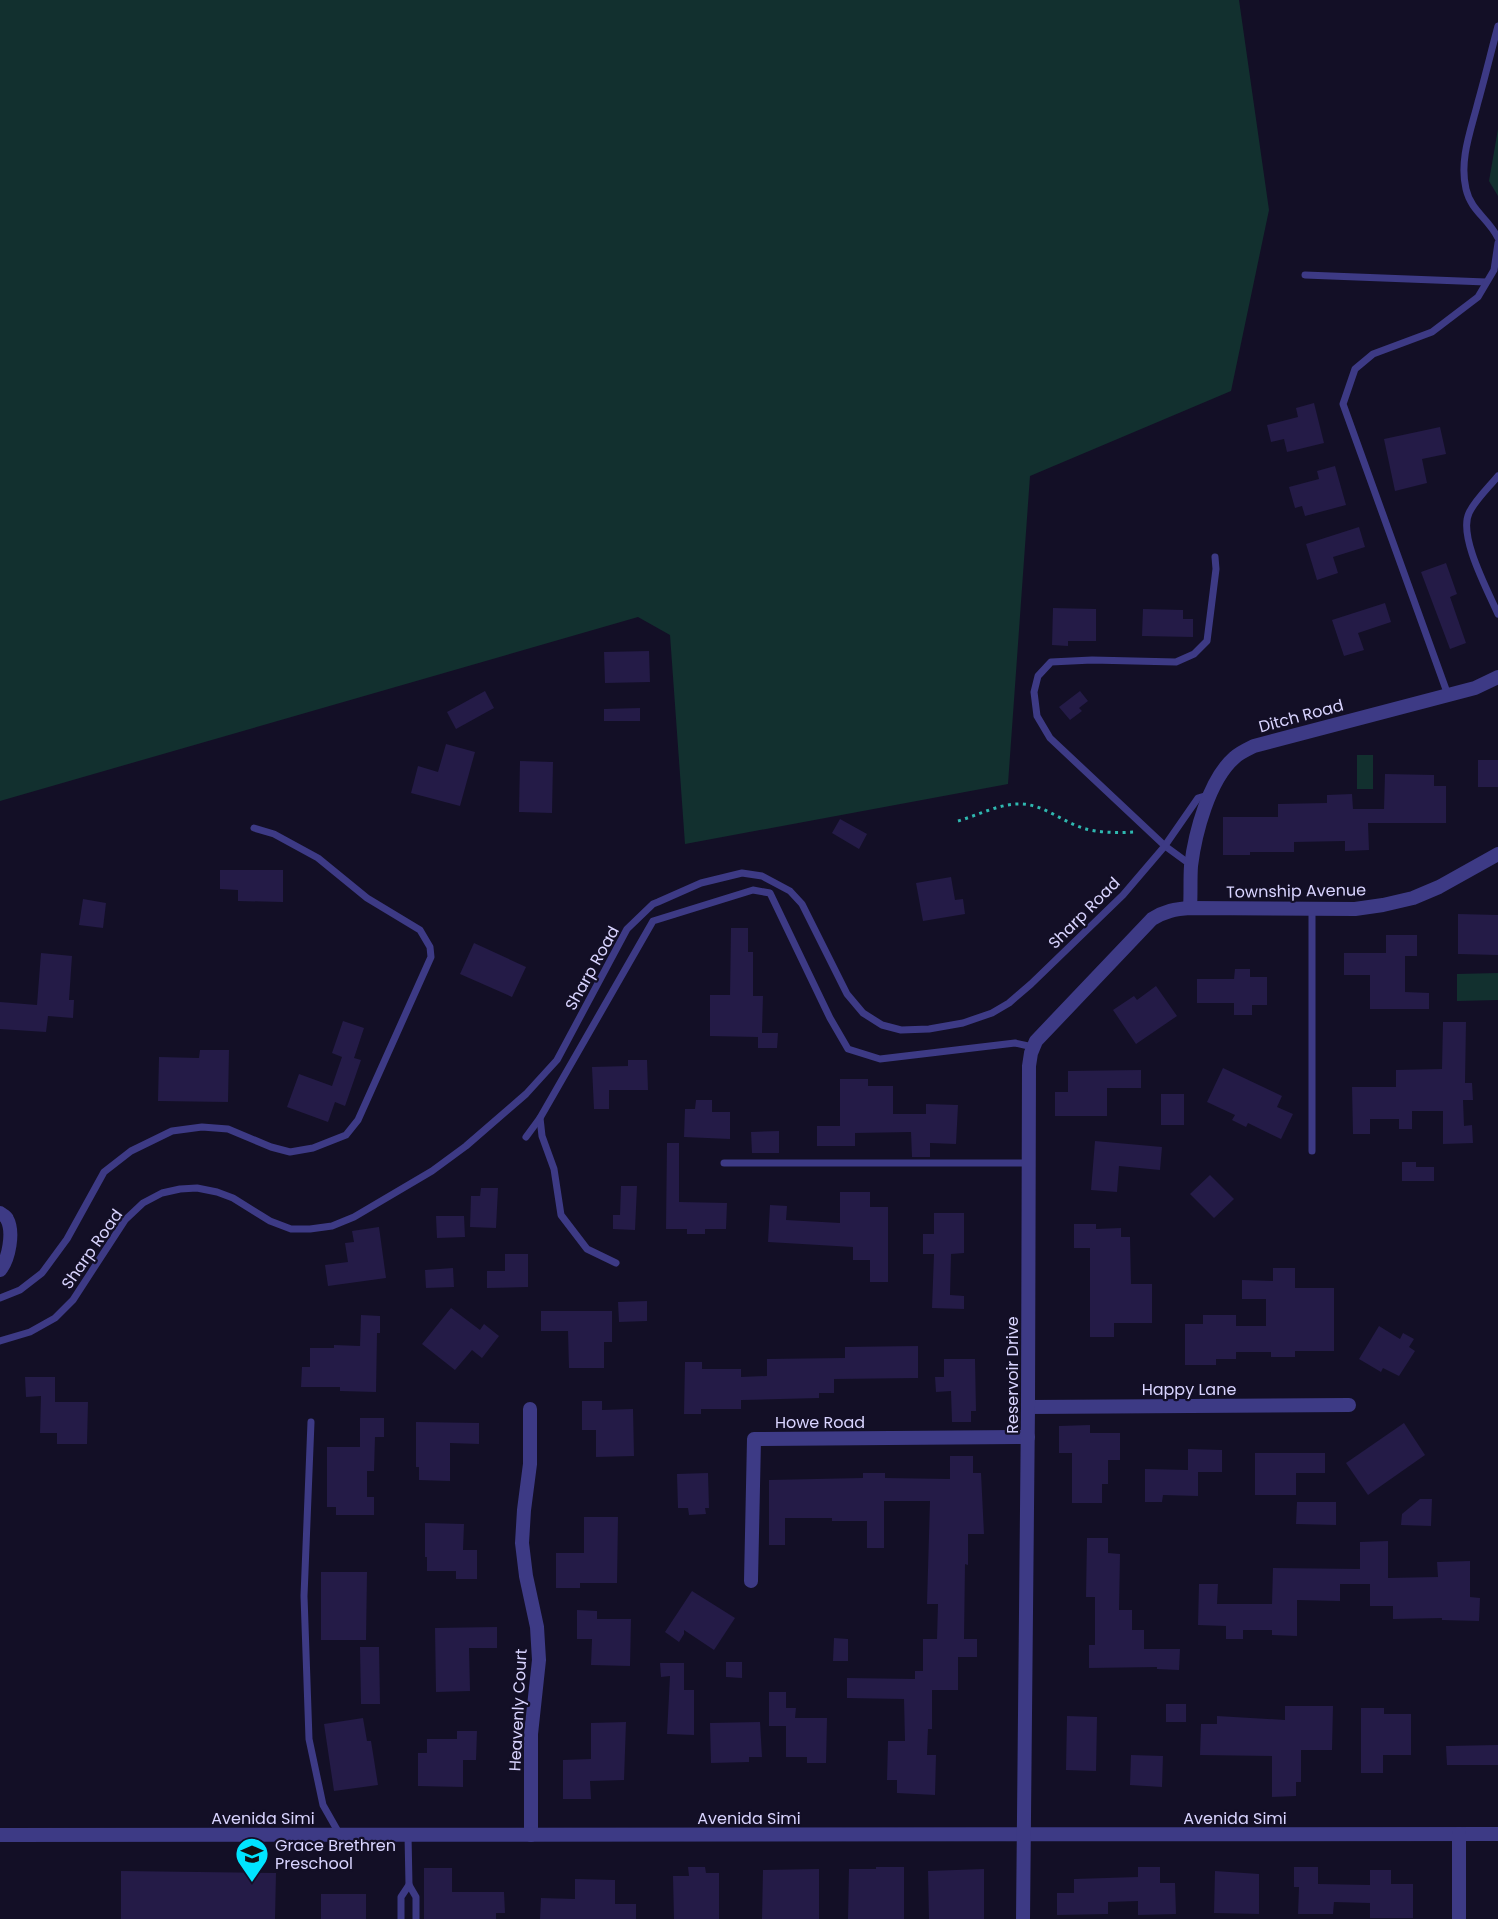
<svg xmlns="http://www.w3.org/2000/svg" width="1498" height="1919" font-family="Poppins,sans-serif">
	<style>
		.grass { fill: #12302f }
		.building { fill: #241b47 }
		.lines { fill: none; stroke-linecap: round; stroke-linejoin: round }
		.path { stroke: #2fb8b0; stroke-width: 3; stroke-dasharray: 3 4.5; stroke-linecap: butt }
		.service { stroke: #3d3a85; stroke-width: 7 }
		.minor { stroke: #3d3a85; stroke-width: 14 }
		.labels { text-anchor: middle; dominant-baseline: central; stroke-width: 4.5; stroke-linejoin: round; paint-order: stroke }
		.street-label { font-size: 16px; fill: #d9d4ff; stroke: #130f26 }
		.poi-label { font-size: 16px; fill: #d9d4ff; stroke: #130f26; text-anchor: start }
	</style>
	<rect width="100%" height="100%" fill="#130f26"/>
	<g class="grass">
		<path d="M0,0h1239l30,210 -38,181 -201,85 -22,308 -323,60 -15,-209 -32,-18 -638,184z"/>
		<path d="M1498,129v67l-9,-15z"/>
		<rect x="1357" y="755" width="16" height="34"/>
		<path d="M1498,973v27l-41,1v-27z"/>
	</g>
	<g class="building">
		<path d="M1314,403l10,40 -37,9 -3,-13 -13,3 -4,-17 31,-8 -2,-9z"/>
		<path d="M1440,427l6,27 -24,5 5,24 -32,8 -11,-52z"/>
		<path d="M1335,466l11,39 -41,11 -3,-10 -7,2 -6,-21 30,-8 -2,-8z"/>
		<path d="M1359,527l6,20 -32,10 5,16 -21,7 -11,-36z"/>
		<path d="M1446,563l11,31 -7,3 16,46 -16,6 -29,-77z"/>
		<path d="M1385,603l6,19 -33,11 6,17 -20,6 -12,-36z"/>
		<path d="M1053,608l43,1v32h-28v5l-16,-1z"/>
		<path d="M1143,609l40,1v9h10v18l-51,-1z"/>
		<path d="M649,651l1,31 -45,1 -1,-31z"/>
		<path d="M485,691l9,17 -38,21 -9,-17z"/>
		<path d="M1080,691l8,10 -9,7 3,3 -12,9 -11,-13z"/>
		<path d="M640,708v13h-36v-12z"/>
		<path d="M446,744l29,8 -15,54 -49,-13 7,-27 20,6z"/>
		<rect x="1478" y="760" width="20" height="27"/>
		<path d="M520,761l33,1 -1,51 -33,-1z"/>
		<path d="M1385,774l49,1v11h12v37h-78l1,27 -24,1v-10l-51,1v10h-44v3h-27v-38h55v-13l49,-1v-8l25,-1 1,15h31z"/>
		<path d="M840,819l27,15 -8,15 -27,-16z"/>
		<path d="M220,870h63v32l-45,-1v-11l-18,-1z"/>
		<path d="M951,877l4,23 8,-1 2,15 -42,7 -7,-38z"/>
		<path d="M83,899l23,4 -3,25 -24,-3z"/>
		<path d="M1458,914l40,1v40l-40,-1z"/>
		<path d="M731,928h17v24h5v44h10l-1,37h16l-1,15h-19v-11l-48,-1v-41h20z"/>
		<path d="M1386,935h31v21h-12v36l24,1v16h-59v-34h-26v-22h42z"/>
		<path d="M474,943l52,24 -14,30 -52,-23z"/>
		<path d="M41,953l31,3 -3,44h5l-1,18 -25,-2 -2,16 -46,-3v-27l37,3z"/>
		<path d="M1235,969h15v8h17v28h-15v10h-18v-12h-37v-24h37z"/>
		<path d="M1156,986l21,30 -41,28 -23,-34 21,-14 3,4z"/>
		<path d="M343,1021l21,7 -10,30 7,2 -16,46 -10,-4 -7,20 -41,-15 12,-33 33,12 10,-29 -10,-4z"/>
		<path d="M1443,1022h23l-1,61h7l1,17h-10l1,26 8,-1 1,18 -30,1v-33h-31v18h-13v-10h-29v15h-17l-1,-47h44v-17l46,-1z"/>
		<path d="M200,1050h29l-1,52 -70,-1 1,-44 40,1z"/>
		<path d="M628,1060h19l1,30h-39v19h-15l-2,-42 36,-1z"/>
		<path d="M1223,1068l59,28 -5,11 16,7 -12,25 -33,-16 -2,4 -14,-7 3,-5 -28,-13z"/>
		<path d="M1141,1070v18h-34v28h-52v-24h13v-21z"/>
		<path d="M840,1079h28v7h25v28h33v-10l32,1 -2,39 -26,-1v14h-18l-1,-25 -56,1v13h-38v-20h23z"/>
		<rect x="1161" y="1094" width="23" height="31"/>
		<path d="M696,1100h16v12h18v27l-46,-2 1,-28h10z"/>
		<path d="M779,1131v22h-27l-1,-21z"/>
		<path d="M1095,1141l67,6 -2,23 -41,-4 -2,26 -26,-2z"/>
		<path d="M667,1143h12v59l48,1 -1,26h-21v5h-18v-5h-21z"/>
		<path d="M1402,1162h14v5h18v14h-32z"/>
		<path d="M1210,1175l24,24 -20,19 -24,-24z"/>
		<path d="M621,1186h16l-2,44 -22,-1v-14h7z"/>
		<path d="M481,1188h17l-2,40 -26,-1 1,-31h9z"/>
		<path d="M840,1192h30v15h18v75h-18v-22h-17v-13l-85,-5 2,-37 17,1 -1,14 54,3z"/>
		<path d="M934,1213h30v40l-13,1 -1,41 14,1v13l-32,-1 2,-54h-11v-20h11z"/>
		<path d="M436,1216h28l1,21 -28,1z"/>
		<path d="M1074,1224h22v5l25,-1v9h9l1,47h21v39h-38v14h-24v-89h-16z"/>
		<path d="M379,1227l7,51 -58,8 -3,-21 23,-3 -3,-19 9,-1 -2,-11z"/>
		<path d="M505,1254h23v33l-41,1v-17h18z"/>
		<path d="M453,1268l1,19 -28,1 -1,-18z"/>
		<path d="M1273,1268h22v20h39v63h-39v6h-24v-5h-35v7h-20v6h-31v-41h18v-9h33v11h30v-27h-24v-19l31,1z"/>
		<path d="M647,1301v20l-28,1 -1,-20z"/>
		<path d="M451,1308l29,22 4,-6 15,12 -17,22 -10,-8 -17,20 -33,-26z"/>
		<path d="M541,1311h71v31h-8v26h-35l-1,-37h-27z"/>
		<path d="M361,1315l19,1v17h-3l-1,59 -36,-1v-4h-39l1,-20h8v-19h24v-3l26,1z"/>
		<path d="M1379,1326l21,13 3,-6 11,6 -5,8 6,4 -16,25 -16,-8 -2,4 -22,-13z"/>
		<path d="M918,1346v32l-84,1v14h-15v5l-78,2v9h-40v5h-17l1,-52h17v7h39v8l26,-1v-17l78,-1v-11z"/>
		<path d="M944,1359h31l1,52h-5v11h-19l-1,-31 -15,1 -1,-15h9z"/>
		<path d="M25,1377h30v25h33l-1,42h-30v-11h-17l1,-37 -15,1z"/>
		<path d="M582,1401h20v9l31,-1 1,47 -38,1v-27h-14z"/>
		<path d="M360,1418h24v19h-9l-1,34h-7v26h7v18h-38v-8h-9v-60h33z"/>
		<path d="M416,1422l63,1v21l-29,-1v38l-31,-1v-13h-3z"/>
		<path d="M1404,1423l21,32 -57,40 -22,-32z"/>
		<path d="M1090,1425v8h30v27h-12v24h-6v19h-30v-50h-13v-27z"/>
		<path d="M1188,1449l34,1v22h-24v24l-35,-1 -1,7h-17v-33l43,1z"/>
		<path d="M1255,1453h70v20h-29v22h-41z"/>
		<path d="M950,1456h23v17h8l3,61h-16v31l-3,-1 -1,75h13v18h-19v33h-26v39h-4l-1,26h9l-1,40 -38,-2v-13h-10l1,-39h17l-1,-42 -57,-1v-20l68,1v-8h8v-32h14l1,-35h-11l3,-103h-46v47h-17v-27h-35v-3h-47v27h-16v-65l94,-2v-5h22v5l65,1z"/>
		<path d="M708,1473l1,35h-4l1,6 -17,1 -1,-7h-10l-1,-34z"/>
		<path d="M1420,1499h12l-1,27 -30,-1 1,-11z"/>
		<path d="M1297,1502h39v23l-40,-1z"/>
		<path d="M584,1517h34l-1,66h-37v5h-24v-35h28z"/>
		<path d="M425,1523l39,1 -1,26h14v29h-21v-8h-29v-14h-2z"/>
		<path d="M1087,1538h21v15l12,1 -1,56h13v20h12v19h36l-1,21 -22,-1v-2l-68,1v-23h6v-48h-9z"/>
		<path d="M1388,1541v37l50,-1 -1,-15 33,-1v36l10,1 -1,23 -37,-1v-2l-49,1v-13h-23v-22h-30v17l-43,-1v36l-25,-1v-5h-29v9h-17v-13l-28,-1 1,-41h19l-1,20h55l1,-36 87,1v-27z"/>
		<path d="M321,1572h46l-1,68h-45z"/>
		<path d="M692,1591l43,27 -21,32 -30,-20v4l-5,8 -14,-10z"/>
		<path d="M577,1610l20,1v8h34l-1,47 -39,-1 1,-26h-15z"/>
		<path d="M497,1627v21h-28l1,43 -34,1 -1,-64z"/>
		<path d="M834,1638l14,1v22h-15z"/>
		<path d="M360,1647h19l1,57h-19z"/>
		<path d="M726,1662h16v16l-16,-1z"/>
		<path d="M660,1663h24v27h10v45l-27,-1 3,-58 -9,1z"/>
		<path d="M769,1692h17v16h10l-1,10h32l-1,45h-19v-6h-21v-31h-17z"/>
		<rect x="1166" y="1704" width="20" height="18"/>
		<path d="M1285,1706h48l-1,44h-31v32h-5v14l-24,1v-41l-72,-1 1,-31h16v-8l68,4z"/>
		<path d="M1361,1708h23v6h27v41h-28v18h-22z"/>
		<path d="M1067,1716l30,1 -1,54 -30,-1z"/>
		<path d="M363,1718l4,23h4l7,44 -44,6 -10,-67z"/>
		<path d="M626,1722l-2,58 -34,1 1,18h-28v-39l28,-1v-36z"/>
		<path d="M760,1722l2,35h-13v5l-38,1 -1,-40z"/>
		<path d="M457,1731h20l-1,29h-13v27l-45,-1v-33h9v-14h30z"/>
		<path d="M1498,1745v20h-51l-1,-19z"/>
		<path d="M1131,1755l32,1 -1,31 -32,-2z"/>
		<path d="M688,1867h17l1,6h13v46h-45l-1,-43h16z"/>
		<path d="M876,1867h28v52h-56l1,-50h27z"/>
		<path d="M1138,1867h22v16h15l1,31 -38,1v-14l-30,1v12l-51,1v-22h17v-14l64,-2z"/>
		<path d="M1294,1867h24v17l52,1v-15h21v14h22v34h-43v-15l-36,-1 -1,12h-35l1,-27h-5z"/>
		<path d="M424,1868h28v24h52l1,21h-9v6h-72z"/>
		<path d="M819,1869v50h-57l1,-49z"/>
		<path d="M984,1869v50h-55l-1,-48z"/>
		<path d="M121,1871l155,2 -1,46h-154z"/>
		<path d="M1215,1871l44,3v40l-45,-1z"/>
		<path d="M575,1879l40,1v24h21v15h-96l1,-21 34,1z"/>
		<rect x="321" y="1894" width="45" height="25"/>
	</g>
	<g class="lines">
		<path class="path" d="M958,821c21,-6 42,-18 64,-17 22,1 41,18 61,24 15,5 35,5 51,4"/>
		<g class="service">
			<path d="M1498,26c-7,26 -13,51 -20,76 -7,28 -19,58 -12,87 5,22 22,29 32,49"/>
			<path d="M1305,275l181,7"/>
			<path d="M1498,476c-9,11 -23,24 -29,37 -11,23 19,78 29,101"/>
			<path d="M1448,695l-105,-291 12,-35 18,-15 59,-22 46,-35 16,-27 4,-27"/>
			<path d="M1191,865l-26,-19 -115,-108 -13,-22 -3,-24 4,-16 13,-14 41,-2 84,2 18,-8 13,-13 9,-72 -1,-12"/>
			<path d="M1312,908v243"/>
			<path d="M526,1137l14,-19"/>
			<path d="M724,1163h305"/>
			<path d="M616,1263l-29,-14 -26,-34 -7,-46 -12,-33 -2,-18 113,-197 100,-31 17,3 60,125 18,31 32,10 135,-16 18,4"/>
			<path d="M0,1298l20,-8 22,-17 25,-34 37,-67 27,-21 41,-20 30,-4 26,2 43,18 19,5 23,-4 33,-13 12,-15 73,-163 -1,-10 -10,-17 -53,-32 -49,-40 -44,-24 -20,-6"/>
			<path d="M0,1341l30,-9 25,-14 18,-18 52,-80 18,-17 19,-10 18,-4 17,-1 20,4 16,6 37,23 21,8h19l22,-3 22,-9 78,-46 34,-25 60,-52 31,-34 70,-131 26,-25 5,-2 43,-19 41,-10 20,3 28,15 12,13 45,90 16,19 19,12 19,5 28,-1 34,-6 29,-10 17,-10 22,-19 92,-89 41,-48 34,-49 10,-3"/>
			<path d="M311,1422l-7,174 5,143 14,66 17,30"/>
			<path d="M408,1835l1,50 7,12v22"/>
			<path d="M401,1919v-22l8,-12"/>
		</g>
		<g class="minor">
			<path d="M1190,908c1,-14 0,-28 1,-42 4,-33 18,-86 43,-108 5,-5 14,-9 20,-12l221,-58 23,-11"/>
			<path d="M0,1213c2,2 6,3 7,6 7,13 2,40 -7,51"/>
			<path d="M1028,1407l321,-2"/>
			<path d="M530,1409v55l-6,46 -2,33 4,33 11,51 2,33 -8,74v101"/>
			<path d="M751,1581l3,-142 274,-2"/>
			<path d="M0,1835l1498,-1"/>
			<path d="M1023,1919l5,-512 1,-341 2,-13 5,-12 116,-122c13,-8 23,-10 38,-11l165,1 28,-4 30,-7 26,-11 59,-33"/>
			<path d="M1459,1919v-85"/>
		</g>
	</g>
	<defs>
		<symbol id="school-pin" viewBox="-11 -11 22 30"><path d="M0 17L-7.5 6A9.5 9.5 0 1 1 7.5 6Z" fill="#00e5ff" stroke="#130f26"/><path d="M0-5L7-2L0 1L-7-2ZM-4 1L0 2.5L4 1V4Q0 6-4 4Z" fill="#111"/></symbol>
	</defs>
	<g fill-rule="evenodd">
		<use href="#school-pin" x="233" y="1835" width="38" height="52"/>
	</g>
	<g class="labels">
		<g class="street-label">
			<text transform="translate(1301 716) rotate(-15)">Ditch Road</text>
			<text transform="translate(1296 891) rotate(-1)">Township Avenue</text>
			<text transform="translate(1084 913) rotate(-45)">Sharp Road</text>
			<text transform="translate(592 968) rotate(-61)">Sharp Road</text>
			<text transform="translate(92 1249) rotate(-55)">Sharp Road</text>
			<text transform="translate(1012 1375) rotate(-90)">Reservoir Drive</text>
			<text x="1189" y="1389">Happy Lane</text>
			<text x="820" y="1422">Howe Road</text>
			<text transform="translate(518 1710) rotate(-87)">Heavenly Court</text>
			<text x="263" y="1818">Avenida Simi</text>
			<text x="749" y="1818">Avenida Simi</text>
			<text x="1235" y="1818">Avenida Simi</text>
		</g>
		<g class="poi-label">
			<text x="275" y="1845">Grace Brethren<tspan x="275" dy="18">Preschool</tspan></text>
		</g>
	</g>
</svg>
